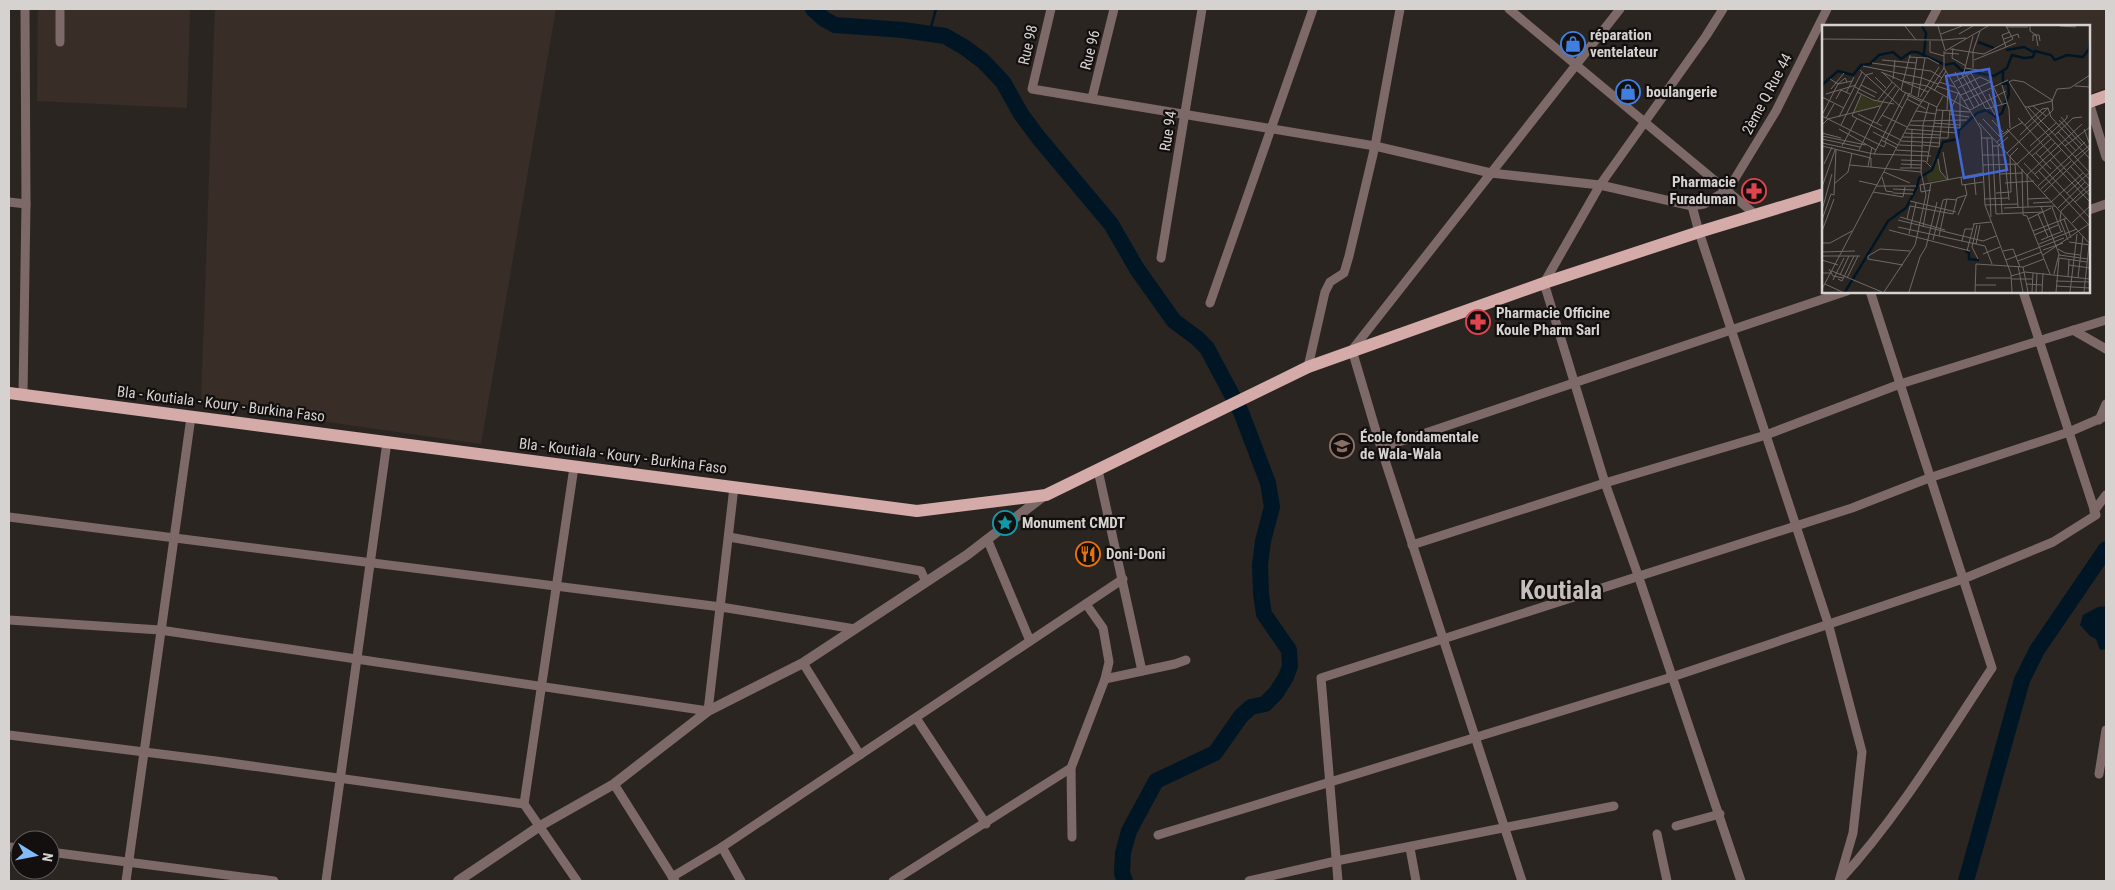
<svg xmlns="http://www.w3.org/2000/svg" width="2115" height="890" font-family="'Roboto Condensed',sans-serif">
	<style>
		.built { fill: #392d27 }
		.water { fill: #001624 }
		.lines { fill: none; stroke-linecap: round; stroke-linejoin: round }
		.stream { stroke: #001624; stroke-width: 2.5 }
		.river { stroke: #001624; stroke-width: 16 }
		.minor { stroke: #7d6968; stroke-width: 9 }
		.tertiary { stroke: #7d6968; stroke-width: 10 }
		.primary { stroke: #d4aba9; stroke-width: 12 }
		.labels { text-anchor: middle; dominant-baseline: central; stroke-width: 4.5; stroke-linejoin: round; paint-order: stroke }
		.poi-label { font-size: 15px; font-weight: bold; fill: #d6d2d0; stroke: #120f0e; text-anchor: start }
		.street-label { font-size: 15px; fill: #d6d2d0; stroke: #120f0e }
		.town-label { font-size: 25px; font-weight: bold; fill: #c6beba; stroke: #120f0e }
		.inset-river { fill: none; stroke: #001624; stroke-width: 2.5 }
		.inset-road { fill: none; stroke: #6f6a68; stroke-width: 1 }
		.view { fill: #4268d6; fill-opacity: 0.15; stroke: #4268d6; stroke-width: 2.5 }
		.inset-edge { fill: none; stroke: #d6d2d0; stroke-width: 2.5 }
	</style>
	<rect width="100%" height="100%" fill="#2b2522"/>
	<g class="built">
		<path d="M38,9h152l-3,99 -150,-7z"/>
		<path d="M215,9h341l-75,435 -280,-40z"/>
		<path d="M1940,9h166v79l-17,6v-68h-158z"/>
	</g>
	<path class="water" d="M2106,606v43l-6,1 -4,-11 -6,-3 -10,-11 3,-10 15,-8z"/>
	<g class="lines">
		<path class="stream" d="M929,34l7,-25"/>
		<g class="river">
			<path d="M813,9l11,10 11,6 68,5 42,6 19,11 19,14 20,21 18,32 17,23 73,87 26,45 37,52 23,17 10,10 34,64 27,71 4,24 -9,34 -3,24 1,29 3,20 25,36 1,16 -4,11 -10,16 -11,11 -14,3 -10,9 -26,37 -59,28 -27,50 -6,22 -1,20 3,8"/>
			<path d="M1966,881l56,-201 15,-30 69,-101"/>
		</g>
		<g class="minor">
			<path d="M1051,9l-19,80 343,57 116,27 109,12 92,21 12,-2 24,-14 48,-79 51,-102"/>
			<path d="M1509,9l247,206"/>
			<path d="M1723,9l-17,27 -106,149 -56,98 61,200 33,92 103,306"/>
			<path d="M1928,26l9,-17"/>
			<path d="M60,42v-33"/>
			<path d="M1092,98l22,-89"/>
			<path d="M2089,102l17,55"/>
			<path d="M9,202l17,2"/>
			<path d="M1692,206l7,26 129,391 34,129 -9,81 -14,48"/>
			<path d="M2089,210l17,-6"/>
			<path d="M1161,258l41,-249"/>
			<path d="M1210,303l103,-294"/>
			<path d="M2073,330l33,19"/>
			<path d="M1308,367l17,-75 5,-10 14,-9 5,-17 26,-110 25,-137"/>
			<path d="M23,394l3,-190 -1,-195"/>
			<path d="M2099,420l7,-16"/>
			<path d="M1381,448l466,-157"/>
			<path d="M574,467l-50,337 53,77"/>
			<path d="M1098,470l44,201"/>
			<path d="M2094,511l12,-16"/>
			<path d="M9,517l712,90 134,22"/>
			<path d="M729,537l192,34 5,11"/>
			<path d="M988,541l42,100"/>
			<path d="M1412,545l193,-62 161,-48 134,-51 206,-64"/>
			<path d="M9,620l151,10 548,81 26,-224"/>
			<path d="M803,663l57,92"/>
			<path d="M1105,679l70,-15 11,-4"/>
			<path d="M916,718l70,106"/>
			<path d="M9,735l207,26 308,43"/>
			<path d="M2099,774l7,-44"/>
			<path d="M614,784l61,97"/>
			<path d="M1676,826l44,-12"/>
			<path d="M1657,834l10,47"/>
			<path d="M1158,835l514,-158 291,-98 90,-37 43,-27 -73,-224"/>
			<path d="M1072,837l-1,-69 34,-89 4,-17 -6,-34 -17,-24"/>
			<path d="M9,847l11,1"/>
			<path d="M722,847l19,34"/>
			<path d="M1410,848l6,33"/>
			<path d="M50,852l224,29"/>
			<path d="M672,877l50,-30 401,-268"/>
			<path d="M1840,880c59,-64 104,-140 152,-212l-122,-377"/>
			<path d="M126,881l65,-464"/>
			<path d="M326,881l61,-439"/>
			<path d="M893,881l178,-113"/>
			<path d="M1249,881l87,-20 278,-55"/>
			<path d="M1338,881l-17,-203 531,-170 77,-30 140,-46 37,-16"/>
			<path d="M1522,881l-141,-433 -29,-98 268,-341"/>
		</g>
		<path class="tertiary" d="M458,881l82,-55 74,-42 94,-73 95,-48 164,-108 78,-60"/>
		<g class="primary">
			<path d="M2089,102l17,-6"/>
			<path d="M9,393l908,118 129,-16 262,-128 236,-84 155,-51 125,-38"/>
		</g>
	</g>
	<defs>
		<symbol id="shop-ring" viewBox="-11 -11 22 22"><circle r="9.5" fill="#120f0e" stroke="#3f7fe0" stroke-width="1.5"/><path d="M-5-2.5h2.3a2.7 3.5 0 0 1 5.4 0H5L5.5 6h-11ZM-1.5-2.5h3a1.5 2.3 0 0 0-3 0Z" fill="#3f7fe0"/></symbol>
		<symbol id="pharmacy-ring" viewBox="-11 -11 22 22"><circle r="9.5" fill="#120f0e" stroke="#e0444e" stroke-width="1.5"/><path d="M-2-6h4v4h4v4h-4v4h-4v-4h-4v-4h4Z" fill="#e0444e"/></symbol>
		<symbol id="school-ring" viewBox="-11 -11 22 22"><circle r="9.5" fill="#120f0e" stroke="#8d6e63" stroke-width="1.5"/><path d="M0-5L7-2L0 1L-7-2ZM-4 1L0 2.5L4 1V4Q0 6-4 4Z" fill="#8d6e63"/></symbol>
		<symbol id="sight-ring" viewBox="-11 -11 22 22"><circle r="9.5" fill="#120f0e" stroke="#0f9aa8" stroke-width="1.5"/><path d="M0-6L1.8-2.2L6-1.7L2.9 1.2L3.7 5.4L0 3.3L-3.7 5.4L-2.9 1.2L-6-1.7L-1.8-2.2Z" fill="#0f9aa8"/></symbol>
		<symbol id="restaurant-ring" viewBox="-11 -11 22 22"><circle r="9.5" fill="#120f0e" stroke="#e8710a" stroke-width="1.5"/><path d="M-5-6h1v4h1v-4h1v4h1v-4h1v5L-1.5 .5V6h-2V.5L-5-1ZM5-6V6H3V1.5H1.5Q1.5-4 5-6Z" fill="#e8710a"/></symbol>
	</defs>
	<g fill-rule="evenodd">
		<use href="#shop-ring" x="1559" y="30" width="28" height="28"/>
		<use href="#shop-ring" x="1614" y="78" width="28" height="28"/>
		<use href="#pharmacy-ring" x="1740" y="177" width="28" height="28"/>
		<use href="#pharmacy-ring" x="1464" y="308" width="28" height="28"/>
		<use href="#school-ring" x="1328" y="432" width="28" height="28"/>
		<use href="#sight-ring" x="991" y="509" width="28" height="28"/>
		<use href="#restaurant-ring" x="1074" y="540" width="28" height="28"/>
	</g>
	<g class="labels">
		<g class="poi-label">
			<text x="1590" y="35">réparation<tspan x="1590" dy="17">ventelateur</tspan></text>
			<text x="1646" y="92">boulangerie</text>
			<text x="1736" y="182" text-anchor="end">Pharmacie<tspan x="1736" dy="17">Furaduman</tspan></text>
			<text x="1496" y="313">Pharmacie Officine<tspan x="1496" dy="17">Koule Pharm Sarl</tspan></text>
			<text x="1360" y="437">École fondamentale<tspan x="1360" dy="17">de Wala-Wala</tspan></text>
			<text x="1022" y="523">Monument CMDT</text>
			<text x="1106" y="554">Doni-Doni</text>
		</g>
		<g class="street-label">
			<text transform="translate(1028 45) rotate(-77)">Rue 98</text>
			<text transform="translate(1090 50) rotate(-76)">Rue 96</text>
			<text transform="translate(1767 94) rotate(-62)">2ème Q Rue 44</text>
			<text transform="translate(1168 131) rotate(-81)">Rue 94</text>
			<text transform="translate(221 404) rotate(7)">Bla - Koutiala - Koury - Burkina Faso</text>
			<text transform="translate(623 456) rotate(7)">Bla - Koutiala - Koury - Burkina Faso</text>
		</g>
		<g class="town-label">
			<text x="1561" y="590">Koutiala</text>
		</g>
	</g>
	<g transform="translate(1822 25)">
		<rect width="268" height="268" fill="#2b2522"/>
		<path d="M39,70l11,6h10l-2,5 -28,8zM120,124l-4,7 1,15 7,8 -18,3 -2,-10 5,-2 2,-10z" fill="#33361d"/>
		<path class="inset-river" d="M100,1l4,7 -2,21M156,17l16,6M184,25l18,-3 9,5M0,60l16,-14 15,4 8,-10 9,-1 9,-9 14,-3 8,7 10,-7h6l28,13 9,-2 7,7 33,6 13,-8 5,-13 12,3 9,-1 2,-6 16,4 4,5 12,-5 16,2 6,-8 1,-10M143,226l4,2v6l10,1M23,267l43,-71 18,-13 11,-21 2,-9 13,-8 11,-28 15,-3 1,-9 18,-17 9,-3 10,7 6,-4 7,-19 -1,-11 -5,1v-13"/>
		<path class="inset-road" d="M83,1l11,14M116,1l7,24M208,1v5l6,4 2,11M238,1l16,1M184,2h22M119,9l21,-8M137,9l14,-8M0,14l121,1M182,14l14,-5 1,4M121,15l23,-2M108,16v11l14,4M211,16v-6h6l1,6M184,22l-4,-12 8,-3M131,23l-1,10 14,8M128,24l34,5M122,26v17l37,61 4,76 26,69 1,18M123,26l43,-25M122,28l15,1M162,29l29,-15 -7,-13M87,32l19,1 11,6M60,35l34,3M152,35l42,-17M50,38l59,8 11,7M41,41l59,12 16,6M143,43l19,3M151,43v-17l7,-20M38,45l42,38M142,46l22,38 21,-6M59,47l47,20M133,47l19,36M61,48l19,18 35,16M139,48l18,32M141,51l10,-40M53,52l11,11M8,54l8,5 7,-6 2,4M71,54l2,-19M80,56l25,5 43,24 36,-19M117,57l16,5M132,57l17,-9 24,42M39,60l16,8M180,60l7,24 1,19M253,61l15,1M33,62l20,10M136,63l22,-11 11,5 11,22M9,64l13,-16M79,65l9,-35M112,66l12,-20M35,67l16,8 21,4M24,68l8,-16M4,69l30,-9M89,69l6,-36M167,69l8,20M39,70l-9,21 49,24M85,70l15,7M139,70l29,-13M0,72l22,11M96,72l7,-39M98,72l19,-30M14,74l5,-9 9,4M85,74l19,10M56,75l14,-18M142,76l44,-21M211,81l13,10M203,82l7,11 58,62M206,82l24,-6 5,-12 13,-1 20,-13M115,85l33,2M125,85l1,-25M94,86l20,3M36,89l24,12M127,89l20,3M0,90l16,-31 14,-3M60,90l25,12M0,91l62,31 2,-4M17,92l23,-45M4,93l8,-14M196,93l72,78M161,94l18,19M170,95l11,12M237,95l23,25M89,96l56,-1M55,98l22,-34M112,98l26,2M157,98l111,121M0,100l6,-6 52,-13M19,100l25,-50 7,-2M87,100l51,3v-34l-23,-8M203,100l17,-16 6,-1 3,9 39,42M17,104l37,21M85,104l50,4M185,104l83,89M262,104l6,16M51,107l25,13M236,107l18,19M0,108l19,5M83,108l35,2M198,110l28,-27M233,110l18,-17 9,-1M0,111l44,9M177,111l24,-14M80,112l46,1 2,-27 9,-19M159,113h11l4,76 47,-2M165,113l4,79M0,114l38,8M59,115l16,8M79,116l38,2M63,117l25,-49M175,117l12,-11M0,118l52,11 57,2M77,120l24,1M101,120l16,2 4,-37M0,121l49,12v9M20,121l15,-28M171,121h5l10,-9M176,121l4,67M208,121l26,-23M243,121l25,-19M37,125l24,-49 13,-16M74,125l33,2M182,125l5,50M121,127l5,28M185,128l34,-32 9,-8 3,-3 -1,-10 -28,-18 -11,-2 -4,2 16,25h3l13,14 8,8 41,44M214,128l15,16M52,129l32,-62M160,130h22M210,131l19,-17M218,132l15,-14M253,132l15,-12M116,134l2,12 7,8M79,135l24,1 6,6M228,135l40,42M105,137l10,-55 6,-11M202,138l15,16M2,139l8,-17M79,139l21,1M193,139l3,43M28,140l71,7M161,140l34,-1 50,-46v-3M46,141l4,-19M248,141l20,21M78,143h22M89,143l1,-39M200,144l1,46 4,1 23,58M217,146l49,53M62,147l26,11M178,149l22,-1M213,149l26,-24M152,150l2,20M60,152l4,14 7,1M139,152l1,8 21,-3M37,156l18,4M183,158l29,-2M12,159l14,-12 4,-19M54,161h40M216,161l47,-44M0,162l13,-37M71,164l21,1M219,164l30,-28M109,165l-10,2 -1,-7 63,-12M51,167l30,5 2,-10M222,167l45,-43 -28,-32M71,168l20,1M174,168l15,-1 -1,-36 8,-8M245,168l23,-21M162,174l24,-1M205,174l21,-1M88,176l46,11M253,177l15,-13M211,178l18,-1 32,-29M163,180l33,-1M206,182l-1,-32 55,-51M219,182l18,47 -5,20M230,182l9,24M182,183l51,-2M236,183l27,-26M0,185l10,-36M216,189l10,23M136,190l8,-19M78,192l45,13M85,194l3,-13 43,8 4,-16 10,-3 -2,-10M206,194l23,-11M242,194l7,19M0,195l9,-26 3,1 2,-46M76,195l85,21 13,-5M250,198l18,-17M151,199l18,-2M155,200l-5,22 6,12M76,202l87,19M101,202l8,-44M67,205l81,21M0,206l12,-32M211,206l34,-13M87,209l7,-31M212,210l24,-10M117,211l8,-37 10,1M111,215l10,-40 4,-1M219,215l22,-9M246,215l-8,-20 1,-9 29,-27M140,216l3,-12h7M247,217l21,3M0,218h8l22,-12M154,219l4,-19M217,219l38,-15M163,221l7,18M236,224l7,4 15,2M221,225l20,-7M145,226l7,-27M181,226l10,-2 7,18M0,227l33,-1M161,229l17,-7M221,230l46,-31M237,230l29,4M0,231h38M0,231v17h9M0,235l16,5M184,235l58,-22M196,236l24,-9M81,240l-35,-6v-3l12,-7 30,2M247,240l21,3M196,241l5,26M201,242l5,25M7,244l4,7 10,2M10,246l50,21M18,250l9,-19M189,251l14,-4 65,7M246,251l1,-16M256,252l5,-41M25,253l11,-22M164,253h25M16,254l4,2 12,-25M190,254h20M11,255l11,-22M234,256l34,1M3,259l17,8M205,259l15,1M153,260h21M234,261l34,2M0,264l95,-180 27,-41M62,267l31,-47 11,-50 -5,-23 2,-47 6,-22M87,267l11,-35 6,-10 11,-45M153,267l1,-28 47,3 21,-8M210,267l1,-19M214,267l1,-19M220,267l1,-19M234,267l3,-34 28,4M248,267l7,-58M262,267l5,-47"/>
		<path class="view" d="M167,44l18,101 -43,8 -18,-102z"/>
		<rect width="268" height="268" class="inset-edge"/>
	</g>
	<rect width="2115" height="890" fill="none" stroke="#d6d2d0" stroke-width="20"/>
	<g transform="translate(35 855) rotate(100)"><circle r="24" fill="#120f0e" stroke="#605d5c"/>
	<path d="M0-4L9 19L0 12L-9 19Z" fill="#82bcfa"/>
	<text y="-8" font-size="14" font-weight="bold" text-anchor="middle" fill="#d6d2d0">N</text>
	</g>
</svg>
